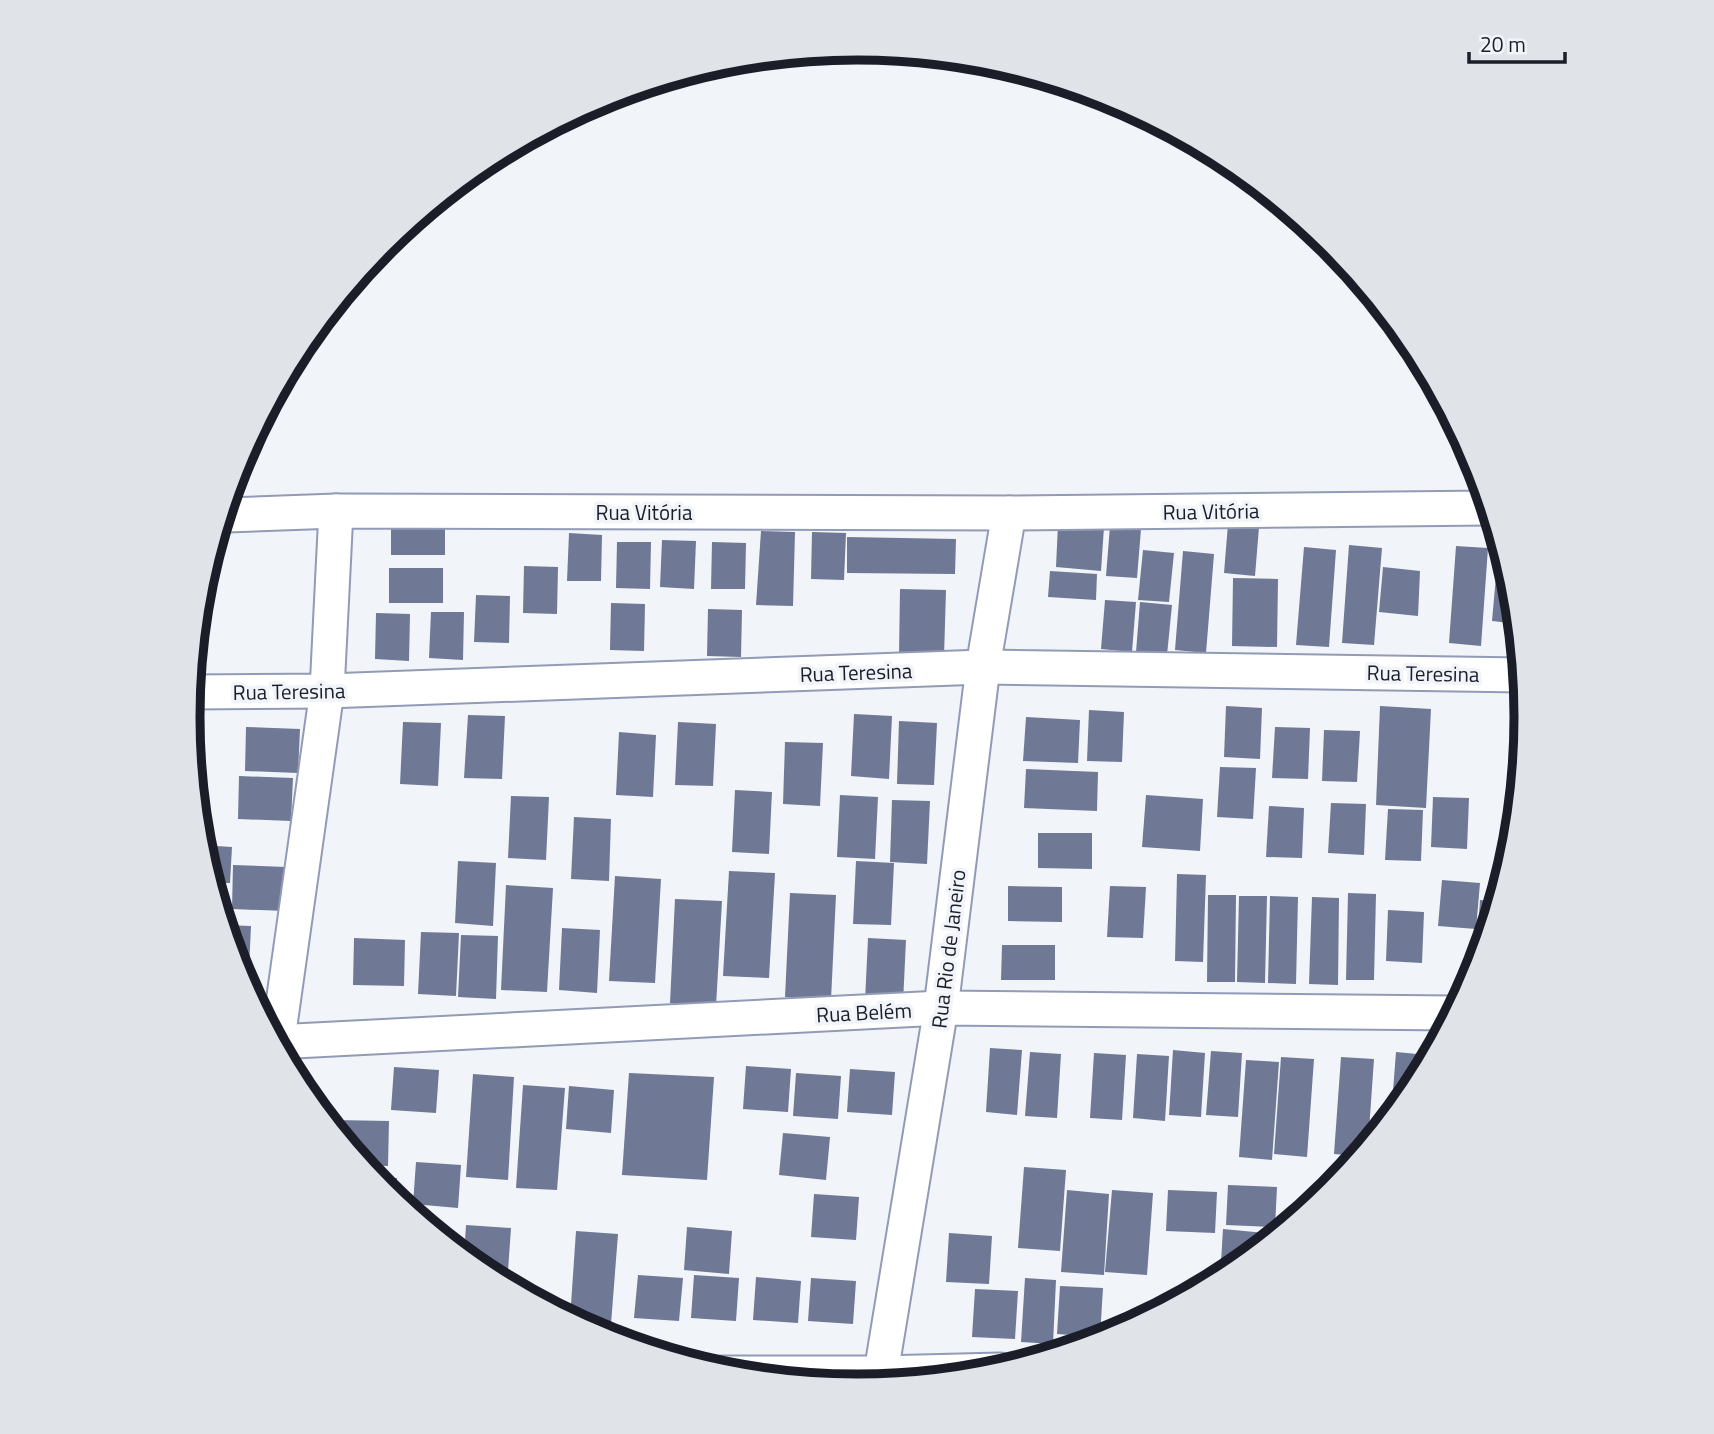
<svg xmlns="http://www.w3.org/2000/svg" width="1714" height="1434" font-family="'Titillium Web',sans-serif">
	<style>
		.building { fill: #6f7995 }
		.lines { fill: none; stroke-linecap: round; stroke-linejoin: round }
		.street-casing { stroke: #929bb6; stroke-width: 37 }
		.street { stroke: #fff; stroke-width: 33 }
		.labels { text-anchor: middle; dominant-baseline: central; stroke-width: 7; stroke-linejoin: round; paint-order: stroke }
		.street-label { font-size: 21px; fill: #1b1e29; stroke: #f1f4f9 }
		.rim { fill: none; stroke: #1b1e29; stroke-width: 9 }
	</style>
	<rect width="100%" height="100%" fill="#f1f4f9"/>
	<g class="building">
		<rect x="391" y="519" width="54" height="36"/>
		<path d="M1058,524l46,3 -3,44 -45,-4z"/>
		<path d="M1228,524l31,3 -4,49 -31,-3z"/>
		<path d="M1110,526l31,3 -4,49 -31,-2z"/>
		<path d="M761,531l34,1 -2,74 -37,-1z"/>
		<path d="M812,532l34,1 -2,47 -33,-1z"/>
		<path d="M569,533l33,2 -1,46h-34z"/>
		<path d="M847,537l109,2 -1,35 -108,-1z"/>
		<path d="M662,540l34,1 -2,48 -34,-2z"/>
		<path d="M617,542h34l-1,47 -34,-1z"/>
		<path d="M712,542l34,1 -1,46h-34z"/>
		<path d="M1349,545l33,3 -8,97 -32,-2z"/>
		<path d="M1456,546l32,2 -7,98 -32,-3z"/>
		<path d="M1304,547l32,3 -7,97 -33,-2z"/>
		<path d="M1143,550l31,3 -5,49 -31,-2z"/>
		<path d="M1183,551l31,3 -8,99 -31,-3z"/>
		<path d="M524,566l34,1 -1,47 -34,-1z"/>
		<path d="M1383,567l37,4 -2,45 -39,-4z"/>
		<rect x="389" y="568" width="54" height="35"/>
		<path d="M1050,571l47,3 -1,26 -48,-3z"/>
		<path d="M1496,576l15,2 3,9 4,37 -26,-3z"/>
		<path d="M1233,578l45,1 -1,68 -45,-1z"/>
		<path d="M900,589l46,1 -2,67 -45,-1z"/>
		<path d="M476,595l34,1 -1,47 -35,-1z"/>
		<path d="M1105,600l31,2 -4,50 -31,-3z"/>
		<path d="M1140,602l32,3 -5,50 -31,-3z"/>
		<path d="M611,603l34,1 -1,47 -34,-1z"/>
		<path d="M708,609l34,1 -1,47 -34,-1z"/>
		<path d="M431,612h33l-1,48 -34,-2z"/>
		<path d="M376,613l34,1 -1,47 -34,-2z"/>
		<path d="M1226,706l36,2 -2,51 -36,-2z"/>
		<path d="M1380,706l51,3 -5,99 -50,-3z"/>
		<path d="M1089,710l35,2 -2,50 -35,-1z"/>
		<path d="M854,714l38,2 -3,63 -38,-3z"/>
		<path d="M468,715l37,1 -3,63 -38,-1z"/>
		<path d="M1026,717l54,3 -2,43 -55,-2z"/>
		<path d="M899,721l38,2 -3,62 -37,-1z"/>
		<path d="M403,722l38,1 -3,63 -38,-2z"/>
		<path d="M678,722l38,2 -3,62 -38,-1z"/>
		<path d="M246,727l54,2 -2,44 -53,-2z"/>
		<path d="M1275,727l35,1 -2,51 -36,-1z"/>
		<path d="M1324,730l36,1 -3,51 -35,-1z"/>
		<path d="M619,732l37,3 -3,62 -37,-2z"/>
		<path d="M785,742l38,1 -3,63 -37,-2z"/>
		<path d="M1220,767l36,1 -3,51 -36,-2z"/>
		<path d="M1026,769l72,3 -1,39 -73,-3z"/>
		<path d="M239,776l54,2 -2,43 -53,-2z"/>
		<path d="M735,790l37,2 -3,62 -37,-2z"/>
		<path d="M840,795l38,2 -3,62 -38,-2z"/>
		<path d="M1146,795l57,4 -3,52 -58,-4z"/>
		<path d="M511,796l38,1 -3,63 -38,-2z"/>
		<path d="M1433,797l36,1 -2,51 -36,-2z"/>
		<path d="M892,800l38,1 -3,63 -37,-2z"/>
		<path d="M1331,803l35,1 -2,51 -36,-2z"/>
		<path d="M1269,806l35,2 -2,50 -36,-1z"/>
		<path d="M1388,809l35,1 -2,51 -36,-1z"/>
		<path d="M574,817l37,2 -2,62 -38,-2z"/>
		<path d="M1038,833h54v36l-54,-1z"/>
		<path d="M200,845l32,2 -2,36h-19z"/>
		<path d="M458,861l38,2 -3,63 -38,-3z"/>
		<path d="M856,861l38,2 -3,62 -38,-1z"/>
		<path d="M233,865l53,2 -1,44 -53,-2z"/>
		<path d="M729,871l46,2 -6,105 -46,-2z"/>
		<path d="M1177,874l29,1 -3,87 -28,-1z"/>
		<path d="M615,876l46,3 -6,104 -46,-2z"/>
		<path d="M1442,880l38,3 -4,46 -38,-3z"/>
		<path d="M506,885l47,3 -6,104 -46,-2z"/>
		<path d="M1008,886l54,1v35l-54,-1z"/>
		<path d="M1110,886l36,1 -3,51 -36,-1z"/>
		<path d="M790,893l46,2 -5,105 -46,-3z"/>
		<path d="M1348,893l28,1 -2,86h-28z"/>
		<path d="M1208,895h28l-1,87h-28z"/>
		<path d="M1239,896h28l-2,87 -28,-1z"/>
		<path d="M1270,896l28,1 -2,87 -28,-1z"/>
		<path d="M1312,897l27,1 -1,87 -29,-1z"/>
		<path d="M675,899l47,2 -6,105 -46,-3z"/>
		<path d="M1480,900l18,1 -14,45 -7,-1z"/>
		<path d="M1388,910l36,2 -2,51 -36,-2z"/>
		<path d="M223,925l28,1 -2,43 -12,-1z"/>
		<path d="M562,928l38,2 -3,63 -38,-3z"/>
		<path d="M421,932l38,1 -3,63 -38,-2z"/>
		<path d="M461,935l37,1 -2,63 -38,-2z"/>
		<path d="M354,938l51,2 -1,46 -51,-1z"/>
		<path d="M868,938l38,2 -3,63 -38,-2z"/>
		<path d="M1002,945h53v35h-54z"/>
		<path d="M239,974h12l-1,21 -7,-12z"/>
		<path d="M990,1048l32,2 -5,65 -31,-3z"/>
		<path d="M1173,1050l32,3 -4,64 -32,-2z"/>
		<path d="M1211,1051l31,2 -4,64 -32,-2z"/>
		<path d="M1030,1052l31,2 -4,64 -32,-2z"/>
		<path d="M1396,1052l32,3 -1,9 -13,25 -23,28z"/>
		<path d="M1094,1053l32,2 -4,65 -32,-2z"/>
		<path d="M1137,1054l32,2 -4,65 -32,-3z"/>
		<path d="M1281,1057l33,2 -7,98 -33,-3z"/>
		<path d="M1341,1057l33,2 -6,86 -9,11 -25,-2z"/>
		<path d="M1246,1060l33,2 -7,98 -33,-3z"/>
		<path d="M746,1066l45,3 -3,43 -45,-3z"/>
		<path d="M394,1067l45,3 -3,43 -45,-3z"/>
		<path d="M850,1069l45,3 -3,43 -45,-3z"/>
		<path d="M629,1073l85,4 -7,103 -85,-5z"/>
		<path d="M796,1073l45,3 -3,43 -45,-3z"/>
		<path d="M473,1074l41,3 -6,103 -42,-3z"/>
		<path d="M523,1085l42,3 -8,102 -41,-2z"/>
		<path d="M569,1086l45,4 -3,43 -45,-4z"/>
		<path d="M335,1120l54,1 -1,45 -25,-1 -29,-34z"/>
		<path d="M783,1133l47,4 -4,43 -47,-5z"/>
		<path d="M416,1162l45,3 -3,43 -45,-4z"/>
		<path d="M1024,1167l42,3 -6,81 -42,-3z"/>
		<path d="M373,1178h24l-1,23 -13,-11z"/>
		<path d="M1228,1185l49,2 -2,40 -49,-2z"/>
		<path d="M1067,1190l42,4 -5,81 -43,-3z"/>
		<path d="M1112,1190l41,3 -6,82 -42,-3z"/>
		<path d="M1168,1190l49,2 -2,41 -49,-2z"/>
		<path d="M814,1194l45,3 -3,43 -45,-3z"/>
		<path d="M466,1225l45,3 -3,43 -29,-2 -15,-13z"/>
		<path d="M687,1227l45,4 -3,43 -45,-4z"/>
		<path d="M1223,1229l42,4 -1,12 -35,29 -9,5z"/>
		<path d="M576,1231l42,3 -8,103 -10,-1 -30,-17z"/>
		<path d="M949,1233l43,3 -3,48 -43,-2z"/>
		<path d="M638,1275l45,3 -4,43 -45,-3z"/>
		<path d="M694,1275l45,3 -3,43 -45,-3z"/>
		<path d="M756,1277l45,4 -3,42 -45,-3z"/>
		<path d="M811,1278l45,3 -3,43 -45,-3z"/>
		<path d="M1025,1278l31,2 -3,64 -32,-2z"/>
		<path d="M1060,1286l43,2 -3,49 -43,-3z"/>
		<path d="M975,1289l43,2 -3,48 -43,-2z"/>
	</g>
	<g class="lines">
		<defs>
			<g id="street">
				<path d="M223,511l4,4 109,-4 673,2 481,-5"/>
				<path d="M190,692l137,-1 656,-24 540,8"/>
				<path d="M275,1042l666,-34 513,5"/>
				<path d="M277,1046l50,-355 9,-180"/>
				<path d="M722,1373h158l120,-3"/>
				<path d="M879,1385l62,-377 42,-341 26,-154"/>
			</g>
		</defs>
		<use href="#street" class="street-casing"/>
		<use href="#street" class="street"/>
	</g>
	<g class="labels">
		<g class="street-label">
			<text transform="translate(1211 511) rotate(-1)">Rua Vitória</text>
			<text x="644" y="512">Rua Vitória</text>
			<text transform="translate(856 672) rotate(-2)">Rua Teresina</text>
			<text transform="translate(1423 673) rotate(1)">Rua Teresina</text>
			<text transform="translate(289 691) rotate(-1)">Rua Teresina</text>
			<text transform="translate(948 949) rotate(-83)">Rua Rio de Janeiro</text>
			<text transform="translate(864 1012) rotate(-3)">Rua Belém</text>
		</g>
	</g>
	<path d="M0 0H1714V1434H0ZM200 717a657 657 0 1 1 1314 0a657 657 0 1 1-1314 0Z" fill="#e0e3e8" fill-rule="evenodd"/>
	<path class="rim" d="M200 717a657 657 0 1 1 1314 0a657 657 0 1 1-1314 0Z"/>
	<path d="M1469 52v10h96v-10" fill="none" stroke="#1b1e29" stroke-width="3.5"/>
	<text x="1480" y="52" font-size="21" fill="#1b1e29" stroke="#f1f4f9" stroke-width="5" paint-order="stroke">20 m</text>
</svg>
